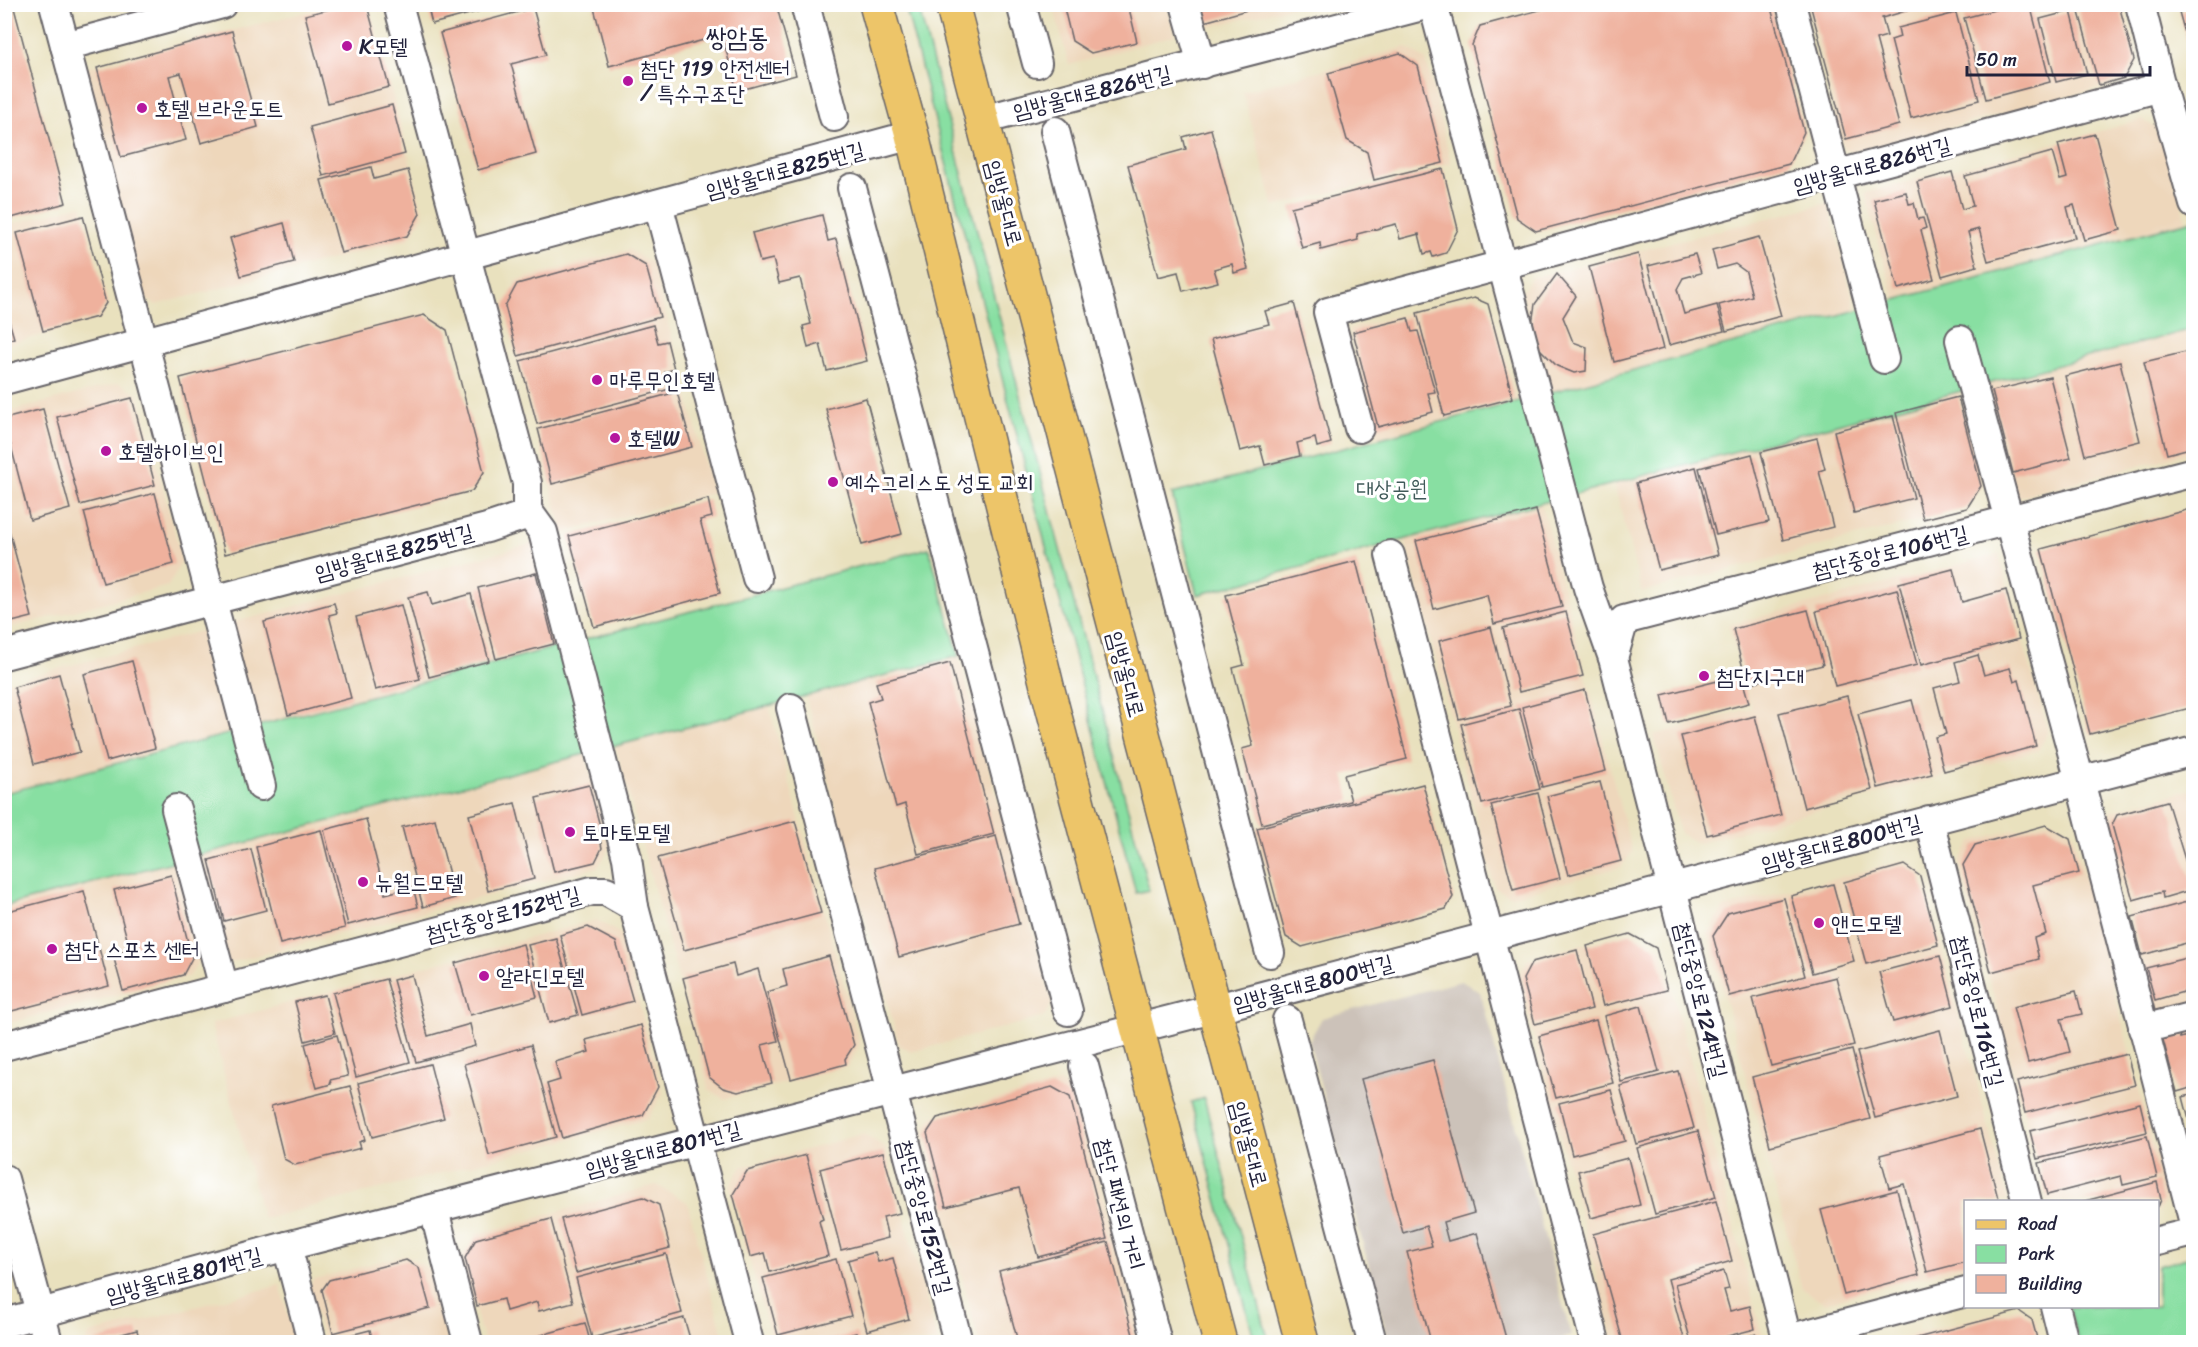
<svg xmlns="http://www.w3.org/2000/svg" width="2198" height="1347" font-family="Sriracha,'Poor Story',sans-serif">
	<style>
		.built { fill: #eed7bb }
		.industrial { fill: #ccc2b9 }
		.green { fill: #88dfa2; stroke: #55806e; stroke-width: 1.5 }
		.building { fill: #efb19d }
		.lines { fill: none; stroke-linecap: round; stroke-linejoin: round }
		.minor-casing { stroke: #686569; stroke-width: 32 }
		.major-casing { stroke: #686569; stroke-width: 36 }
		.minor { stroke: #fff; stroke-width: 28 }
		.major { stroke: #edc569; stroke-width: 33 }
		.poi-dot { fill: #b5179e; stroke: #fff; stroke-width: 2 }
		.labels { text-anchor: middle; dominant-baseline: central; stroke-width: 6; stroke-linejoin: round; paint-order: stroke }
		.poi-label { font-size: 22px; fill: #22223b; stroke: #fff; text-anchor: start }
		.street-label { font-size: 22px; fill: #22223b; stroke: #fff }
		.park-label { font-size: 22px; fill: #415b5a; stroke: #fff }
		.quarter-label { font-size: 26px; fill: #22223b; stroke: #fff }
	</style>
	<rect width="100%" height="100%" fill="#fff"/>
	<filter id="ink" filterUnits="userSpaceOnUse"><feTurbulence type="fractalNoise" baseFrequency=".0167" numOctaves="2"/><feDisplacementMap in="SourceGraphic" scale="12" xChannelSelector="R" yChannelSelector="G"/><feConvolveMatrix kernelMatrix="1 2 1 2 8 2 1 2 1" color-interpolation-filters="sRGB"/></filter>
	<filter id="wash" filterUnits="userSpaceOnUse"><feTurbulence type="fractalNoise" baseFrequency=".008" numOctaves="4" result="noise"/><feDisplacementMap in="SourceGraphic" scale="24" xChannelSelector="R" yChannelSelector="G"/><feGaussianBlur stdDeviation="1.35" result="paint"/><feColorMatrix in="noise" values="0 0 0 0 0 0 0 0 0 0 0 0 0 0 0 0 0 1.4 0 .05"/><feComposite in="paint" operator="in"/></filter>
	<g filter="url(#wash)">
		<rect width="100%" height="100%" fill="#e9e1be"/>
		<g class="built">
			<path d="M333,5h36l55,210 -15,24 -253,66 -17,-10 -58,-226z"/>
			<path d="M1053,5h114l8,30 -106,30z"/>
			<path d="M1196,5h103l-90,22 -8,-4z"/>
			<path d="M1807,5h316l15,57 -11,19 -275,72 -8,-5z"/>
			<path d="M1406,47l20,13 25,103 -177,44 -31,-115z"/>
			<path d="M2142,120l19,9 25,93 -291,78 -30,-107z"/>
			<path d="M1828,203l28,108 -307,83 -27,-101 9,-15z"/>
			<path d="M82,205l26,99 -8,15 -95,26v-119z"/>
			<path d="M629,250l23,13 61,230 -150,40 -60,-227 14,-26z"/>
			<path d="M1474,295l15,7 28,100 -139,35 -29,-108z"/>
			<path d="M2193,329v123l-178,46 -29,-113z"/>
			<path d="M119,383l19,11 44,167 -14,25 -163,43v-216z"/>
			<path d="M1958,392l23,94 -14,22 -325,84 -28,-109z"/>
			<path d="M1541,503l91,349 -11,15 -109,29 -17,-8 -90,-348z"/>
			<path d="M538,542l27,102 -560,149v-110z"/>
			<path d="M1999,554l49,178 -10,18 -340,93 -18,-10 -26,-98 98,-27 -23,-83z"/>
			<path d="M959,656l93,347 -8,14 -133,35 -12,-7 -93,-348z"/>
			<path d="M769,707l91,338 -12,21 -124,33 -15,-9 -93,-343z"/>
			<path d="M586,755l24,92 -12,20 -370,96 -27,-108z"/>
			<path d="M2193,789v374l-88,-340 6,-12z"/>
			<path d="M2052,820l21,13 94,364 -9,17v-12l-111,-1 -88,-338 13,-22z"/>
			<path d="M1903,861l18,11 87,329 -42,1 -1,64 -140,37 -23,-14 -94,-355 15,-26z"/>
			<path d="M176,862l25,95 -11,19 -185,48v-118z"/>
			<path d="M596,920l25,14 42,159 -15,26 -385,100 -52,-195z"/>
			<path d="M1632,932l29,17 103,393h-150l-96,-366 10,-17z"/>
			<path d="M1058,1083l18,10 67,249h-164l-56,-209 9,-16z"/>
			<path d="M863,1134l22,13 53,195h-166l-42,-156 12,-19z"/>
			<path d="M656,1185l31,17 38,140h-241l-23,-84 16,-24z"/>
			<path d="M406,1255l23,14 19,73h-124l-15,-56 5,-7z"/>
			<path d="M280,1285l15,57h-210l5,-8z"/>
			<path d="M2020,1307l15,11 7,24h-158z"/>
		</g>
		<path class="industrial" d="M1461,981l19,11 91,344 -24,6h-158l-80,-301 13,-23z"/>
		<g class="green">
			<path d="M905,5h13l231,885 -13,3z"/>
			<path d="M2193,220v109l-996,266 -25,-101z"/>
			<path d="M929,548l30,108 -954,250v-113z"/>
			<path d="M1204,1098l65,244h-14l-64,-240z"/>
			<path d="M2187,1258l6,25v59h-115l-9,-35 89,-1v-40z"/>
		</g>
		<g id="blocks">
			<g class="building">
				<path d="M4,4h9l53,199 -62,17z"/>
				<path d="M427,4h76v1l-71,19z"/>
				<path d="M605,4h171l20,71 -59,16 -15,-56 -113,31 -15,-58z"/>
				<path d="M1063,4h65l9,38 -46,11 -19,-12z"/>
				<path d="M1199,4h66v1l-61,17z"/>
				<path d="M1562,4h208l34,128 -15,32 -253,67 -19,-13 -45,-173 8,-19z"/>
				<path d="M1810,4h102l1,5 -31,9 5,18 -11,3 23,86 -53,14z"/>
				<path d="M2017,4h13l20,78 -64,17 -22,-81z"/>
				<path d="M346,5h21l22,82 -61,16 -23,-88z"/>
				<path d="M2077,5h42l15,55 -10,18 -25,7z"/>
				<path d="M533,8l13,47 -35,9 25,90 -58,16 -38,-137z"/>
				<path d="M2194,8v54h-1l-14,-50z"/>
				<path d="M2071,11l16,63 -31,8 -16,-63z"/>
				<path d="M1956,13l23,87 -68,18 -20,-78 9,-3 -2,-9z"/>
				<path d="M232,31l26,96 -57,16 -20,-70 -12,3 17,64 -65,17 -24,-89z"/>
				<path d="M1400,53l18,13 25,97 -69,17 -7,-28 -20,-12 -19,-67z"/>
				<path d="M392,105l13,49 -82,22 -13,-49z"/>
				<path d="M1211,129l37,140 -14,4 -2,-9 -18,5 4,13 -35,9 -5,-19 -20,5 -30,-112 58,-16 -3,-12z"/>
				<path d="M2095,134l26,96 -37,10 -10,-35 -7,2 8,31 -87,23 -9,-32 -11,3 9,34 -35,10 -25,-94 35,-10 10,37 11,-3 -8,-30 87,-24 8,28 7,-2 -9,-34z"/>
				<path d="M371,167l3,12 34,-9 12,44 -13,22 -66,17 -20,-73z"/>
				<path d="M1443,169l15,60 -12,24 -13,4 -2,-5 -7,2 -5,-20 -19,5 -4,-15 -39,10 1,6 -37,10 -1,-7 -18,5 -11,-41z"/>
				<path d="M1906,192l3,12 5,-1 4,16 5,-1 3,10 -5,2 13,49 -36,10 -24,-89z"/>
				<path d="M822,215l6,26 8,-2 31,122 -40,10 -7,-27 -12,4 -5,-22 8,-2 -11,-46 -21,5 -6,-24 -13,3 -8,-29z"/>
				<path d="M83,216l23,87 -9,14 -54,14 -26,-98z"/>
				<path d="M284,223l10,39 -53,14 -11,-38z"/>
				<path d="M1759,237l22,79 -55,15 -7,-26 33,-9 -6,-24 -11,-8 -18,5 -5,-19z"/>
				<path d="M626,254l20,12 14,51 -142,39 -13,-50 12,-22z"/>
				<path d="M1638,254l25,95 -49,13 -25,-95z"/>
				<path d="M1695,254l6,19 -18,5 -6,11 7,25 33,-9 7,26 -55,14 -21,-79z"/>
				<path d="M1557,274l19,22 -13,21 10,25 14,5 -1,24 -12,2 -17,-7 -19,-19 -6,-23 3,-20z"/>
				<path d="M1474,298l14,6 25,94 -69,18 -27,-103z"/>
				<path d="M1294,303l37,140 -14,4 -2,-9 -18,5 3,13 -35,9 -5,-19 -20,5 -29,-112 58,-15 -4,-13z"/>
				<path d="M4,304l10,34 -10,3z"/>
				<path d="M424,315l23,15 37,142 -12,19 -247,63 -45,-176z"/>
				<path d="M1408,318l4,14 6,-1 17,61 -7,1 5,19 -55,15 -25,-95z"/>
				<path d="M653,325l5,18 9,-2 7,28 -9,3 5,17 -133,35 -17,-63z"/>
				<path d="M2194,350v97l-27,7 -23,-92z"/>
				<path d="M2120,362l20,79 -55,14 -20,-79z"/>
				<path d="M2050,377l21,81 -58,15 -21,-82z"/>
				<path d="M677,392l15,55 -140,37 -14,-55z"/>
				<path d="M1958,397l23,89 -14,22 -44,11 -27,-106z"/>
				<path d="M132,398l23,87 -75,20 -23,-88z"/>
				<path d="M866,398l36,136 -40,11 -36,-136z"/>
				<path d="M43,409l27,100 -40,11 -26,-101z"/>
				<path d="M1893,416l21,82 -60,15 -20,-82z"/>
				<path d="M1817,438l8,31 -6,2 14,56 -50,13 -22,-88z"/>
				<path d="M1752,454l17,68 -53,13 -17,-67z"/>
				<path d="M1696,467l22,88 -59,15 -23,-87z"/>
				<path d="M155,493l19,71 -71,19 -19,-71z"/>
				<path d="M708,499l4,18 -12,3 20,73 -126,34 -25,-91z"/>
				<path d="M2194,508v199l-104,27 -49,-185z"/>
				<path d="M1536,510l26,97 -68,17 -7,-29 -53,14 -18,-68z"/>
				<path d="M9,530l23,87 -28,7v-92z"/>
				<path d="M1356,561l51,198 -63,16 7,26 -89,23 -20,-75 11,-3 -20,-78 11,-3 -18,-70z"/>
				<path d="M1953,569l9,33 44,-12 13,49 -98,26 -22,-82z"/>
				<path d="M536,573l18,71 -58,15 -18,-71z"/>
				<path d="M1897,589l20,76 -82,21 -19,-75z"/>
				<path d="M428,592l4,13 39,-11 18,67 -60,16 -21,-80z"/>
				<path d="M334,603l3,10 -8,2 22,83 -63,17 -24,-93z"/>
				<path d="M401,605l19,74 -45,11 -19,-73z"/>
				<path d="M1808,610l15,55 -76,19 -14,-55z"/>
				<path d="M1566,612l17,64 -64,16 -16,-64z"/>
				<path d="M1491,627l20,79 -52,13 -20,-78z"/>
				<path d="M1978,655l6,20 26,-7 4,14 5,-2 17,66 -92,25 -9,-34 11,-3 -12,-46 26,-7 -5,-19z"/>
				<path d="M132,661l23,87 -48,13 -23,-87z"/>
				<path d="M950,663l44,171 -76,20 -13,-50 -9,3 -28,-105 13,-4 -5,-15z"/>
				<path d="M59,674l21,78 -46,12 -20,-77z"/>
				<path d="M1741,675l8,28 -80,21 -7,-29z"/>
				<path d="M1585,690l21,81 -64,16 -20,-80z"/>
				<path d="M1847,696l25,94 -68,18 -25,-95z"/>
				<path d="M1912,700l20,74 -54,14 -20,-74z"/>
				<path d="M1519,709l21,80 -58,15 -21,-80z"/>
				<path d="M1755,716l26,99 -74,20 -26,-99z"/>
				<path d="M1600,782l21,79 -53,14 -21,-79z"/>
				<path d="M1423,784l30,113 -7,12 -144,38 -16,-10 -29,-109z"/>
				<path d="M589,785l12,45h-3l4,18 -7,14 -41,10 -18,-74z"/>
				<path d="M1538,793l22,85 -47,12 -22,-85z"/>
				<path d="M2167,801l27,88 -31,9 -1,-6 -29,8 -21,-75 5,-10z"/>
				<path d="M515,803l19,76 -46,12 -19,-76z"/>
				<path d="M366,819l19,75 28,-7 5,20 -70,18 -24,-95z"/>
				<path d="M435,819l20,79 -32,9 -21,-80z"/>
				<path d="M795,821l26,92 -137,37 -26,-92z"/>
				<path d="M2046,825l24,14 9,34 -46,12 13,49 -12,4 5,21 -48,13 -28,-107 12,-20z"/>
				<path d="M321,830l24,98 -65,16 -24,-97z"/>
				<path d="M996,836l23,88 -120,33 -24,-89z"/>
				<path d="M251,849l15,61 -42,11 -15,-61z"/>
				<path d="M1904,865l16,11 18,69 -72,19 -22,-82z"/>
				<path d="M171,875l21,83 -9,17 -60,16 -10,-36 17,-5 -16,-60z"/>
				<path d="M1833,884l21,77 -42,12 -21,-77z"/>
				<path d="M84,891l25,95 -105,27v-101z"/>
				<path d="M1784,898l21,78 -76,20 -16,-60 15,-23z"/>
				<path d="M2194,900v41l-52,14 -10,-38z"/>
				<path d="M588,927l28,15 17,59 -51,14 -22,-80z"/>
				<path d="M1630,934l26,14 11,42 -64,16 -16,-60z"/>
				<path d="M556,938l22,77 -29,8 -21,-78z"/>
				<path d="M523,944l14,53 -67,18 -15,-52z"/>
				<path d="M1577,950l15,59 -57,15 -12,-45 9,-17z"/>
				<path d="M829,956l25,89 -9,14 1,5 -55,15 -24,-87 20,-6 -4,-17z"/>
				<path d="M1940,956l13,50 -60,16 -14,-50z"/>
				<path d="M2194,956v33l-39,11 -9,-32z"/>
				<path d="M733,964l3,12 22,-7 20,72 -16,4 10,38 -34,9 -15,-4 -14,-11 -26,-99z"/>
				<path d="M412,975l16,61 42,-12 5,22 -59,16 -23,-82z"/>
				<path d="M1836,977l18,68 -83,21 -18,-68z"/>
				<path d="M386,979l24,83 -54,15 -23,-84z"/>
				<path d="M2076,991l6,23 -21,5 9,33 -42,11 -15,-56z"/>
				<path d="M325,995l10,38 -30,8 -10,-39z"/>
				<path d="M1641,1006l18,66 -38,10 -17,-66z"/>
				<path d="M1596,1020l17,63 -57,15 -17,-62z"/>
				<path d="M641,1025l17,62 -15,28 -81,23 -15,-54 13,-4 -5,-18 34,-10 -3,-12z"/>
				<path d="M1940,1030l17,66 -82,22 -18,-66z"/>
				<path d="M2178,1031l2,7 14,-4v53l-17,5 -15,-56z"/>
				<path d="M337,1035l11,41 -18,4 1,4 -14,4 -12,-44z"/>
				<path d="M531,1045l25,92 -67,18 -25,-91z"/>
				<path d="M1852,1050l18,69 -100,27 -18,-69z"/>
				<path d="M2127,1054l8,31 -110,28 -8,-31z"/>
				<path d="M1433,1060l41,153 -31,9 5,19 29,-8 30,109h-76l-24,-90 25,-6 -6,-20 -23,7 -42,-154z"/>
				<path d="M430,1064l14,54 -72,19 -14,-54z"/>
				<path d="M1678,1071l16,57 -58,16 -16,-58z"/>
				<path d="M350,1086l15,54 -6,2 2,6 -66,17 -11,-6 -13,-53z"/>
				<path d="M1052,1087l18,10 37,142 -69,18 -19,-69 -73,19 -19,-74 10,-15z"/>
				<path d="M1611,1090l14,51 -53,14 -13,-52z"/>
				<path d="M2194,1094v41h-1l-10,-38z"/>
				<path d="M2140,1103l7,29 -110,27 -7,-28z"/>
				<path d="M1980,1129l19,73h-33v60l-39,10 -23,-88 -15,4 -9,-33z"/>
				<path d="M1698,1131l18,66 -61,17 -18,-66z"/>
				<path d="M2147,1136l10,41 -34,8 -2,-9 -74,19 -8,-32z"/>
				<path d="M883,1152l17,61 -17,4 5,21 -47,12 -21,-81z"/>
				<path d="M806,1155l17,64 -4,2 9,35 -58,16 -5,-19 -15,4 -17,-63 14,-23z"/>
				<path d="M1628,1158l12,47 -49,13 -13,-47z"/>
				<path d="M2157,1182l4,18 -3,7v-5h-77z"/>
				<path d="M1897,1190l22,85 -75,20 -23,-85z"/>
				<path d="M643,1197l16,8 11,43 -94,25 -15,-54z"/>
				<path d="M1716,1201l16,60 -64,18 17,63h-62l-30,-108z"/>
				<path d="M551,1219l22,83 -34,9 -2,-9 -31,9 -3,-12 -26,7 -12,-48 11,-19z"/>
				<path d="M1108,1242l27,100h-117l-19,-71z"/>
				<path d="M875,1252l3,10 15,-4 16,61 -42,12 -19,-71z"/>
				<path d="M666,1254l16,59 -90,25 -16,-60z"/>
				<path d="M836,1259l15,57 -73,19 -15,-57z"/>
				<path d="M406,1260l13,8 11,40 -97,25 -11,-43 7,-10z"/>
				<path d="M1724,1271l5,18 -5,1 6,21 20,-5 5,23 -50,13h-14l-16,-58z"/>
				<path d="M2019,1311l13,9 6,22h-136z"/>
				<path d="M684,1318l7,24h-94z"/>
				<path d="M585,1323l5,18 -74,1z"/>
				<path d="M137,1330l3,12h-47z"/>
				<path d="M370,1330l3,12h-41l-1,-2z"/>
				<path d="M856,1333l3,9h-36z"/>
				<path d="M1756,1334l2,8h-31z"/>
			</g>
		</g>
	</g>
	<g filter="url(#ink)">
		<use href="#blocks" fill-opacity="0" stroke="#686569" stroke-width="1.5"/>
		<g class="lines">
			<defs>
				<g id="minor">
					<path d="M54,4l207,782"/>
					<path d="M805,4l29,113"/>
					<path d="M1021,4l16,59"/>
					<path d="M1185,4l17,60"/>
					<path d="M1433,4l155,584 25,70 175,684"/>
					<path d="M1791,4l93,355"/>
					<path d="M65,46l157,-42"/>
					<path d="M2161,87l33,117"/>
					<path d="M982,120l448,-116"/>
					<path d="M1055,131l215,822"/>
					<path d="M852,188l216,823"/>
					<path d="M658,204l99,374"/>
					<path d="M1960,340l120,441 114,442"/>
					<path d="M4,380l908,-245"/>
					<path d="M1359,428l-31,-116 833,-225 -21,-83"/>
					<path d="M527,510l16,22 84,326 7,49"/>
					<path d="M1390,555l205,787"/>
					<path d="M4,655l483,-127 33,-11 7,-7v-27l-129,-479"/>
					<path d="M1613,658l11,-38 570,-148"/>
					<path d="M791,708l167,634"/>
					<path d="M176,809l48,179"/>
					<path d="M1929,820l98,382"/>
					<path d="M1287,1020l85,322"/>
					<path d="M2143,1029l51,-13"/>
					<path d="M4,1046l588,-155h14l28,16 115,435"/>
					<path d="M1084,1066l73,276"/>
					<path d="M4,1179l44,163"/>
					<path d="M434,1210l34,132"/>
					<path d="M2158,1241l36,-9"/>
					<path d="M287,1246l25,96"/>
					<path d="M2055,1306l9,36"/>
					<path d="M4,1323l283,-77 926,-237 981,-258"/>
					<path d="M1788,1339l178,-47"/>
				</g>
				<g id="major">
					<path d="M876,4l36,131 136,555 172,652"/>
					<path d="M952,4l350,1338"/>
				</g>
			</defs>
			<use href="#minor" class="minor-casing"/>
			<use href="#major" class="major-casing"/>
			<use href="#minor" class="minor"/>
			<use href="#major" class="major"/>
		</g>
	</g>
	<g class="poi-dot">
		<circle cx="347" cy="46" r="6"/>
		<circle cx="628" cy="81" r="6"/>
		<circle cx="142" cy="108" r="6"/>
		<circle cx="597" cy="380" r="6"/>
		<circle cx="615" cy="438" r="6"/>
		<circle cx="106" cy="451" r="6"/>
		<circle cx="833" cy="482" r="6"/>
		<circle cx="1704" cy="676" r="6"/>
		<circle cx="570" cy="832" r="6"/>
		<circle cx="363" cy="882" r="6"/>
		<circle cx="1819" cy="923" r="6"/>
		<circle cx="52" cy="949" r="6"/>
		<circle cx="484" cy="976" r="6"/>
	</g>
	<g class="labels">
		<g class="poi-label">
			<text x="359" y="46">K모텔</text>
			<text x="640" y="68">첨단 119 안전센터<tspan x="640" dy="25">/ 특수구조단</tspan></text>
			<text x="154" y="108">호텔 브라운도트</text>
			<text x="609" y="380">마루무인호텔</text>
			<text x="627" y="438">호텔W</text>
			<text x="118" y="451">호텔하이브인</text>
			<text x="845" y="482">예수그리스도 성도 교회</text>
			<text x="1716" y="676">첨단지구대</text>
			<text x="582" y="832">토마토모텔</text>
			<text x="375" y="882">뉴월드모텔</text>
			<text x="1831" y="923">앤드모텔</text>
			<text x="64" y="949">첨단 스포츠 센터</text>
			<text x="496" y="976">알라딘모텔</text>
		</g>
		<g class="street-label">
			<text transform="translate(1092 92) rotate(-14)">임방울대로826번길</text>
			<text transform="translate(1872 165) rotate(-15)">임방울대로826번길</text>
			<text transform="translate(785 170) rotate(-15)">임방울대로825번길</text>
			<text transform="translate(1004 203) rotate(75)">임방울대로</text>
			<text transform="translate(394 552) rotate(-15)">임방울대로825번길</text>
			<text transform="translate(1890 552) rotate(-14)">첨단중앙로106번길</text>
			<text transform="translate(1126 674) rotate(75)">임방울대로</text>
			<text transform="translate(1841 843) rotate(-15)">임방울대로800번길</text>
			<text transform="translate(503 914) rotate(-15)">첨단중앙로152번길</text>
			<text transform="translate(1313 983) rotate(-15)">임방울대로800번길</text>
			<text transform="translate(1701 1000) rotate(76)">첨단중앙로124번길</text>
			<text transform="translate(1978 1011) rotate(76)">첨단중앙로116번길</text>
			<text transform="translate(1249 1144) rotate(75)">임방울대로</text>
			<text transform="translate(663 1149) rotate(-15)">임방울대로801번길</text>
			<text transform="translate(1120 1204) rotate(75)">첨단 패션의 거리</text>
			<text transform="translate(925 1217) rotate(75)">첨단중앙로152번길</text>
			<text transform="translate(184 1275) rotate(-15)">임방울대로801번길</text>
		</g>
		<g class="park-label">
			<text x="1392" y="488">대상공원</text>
		</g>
		<g class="quarter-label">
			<text x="737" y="37">쌍암동</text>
		</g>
	</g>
	<rect width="2198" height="1347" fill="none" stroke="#fff" stroke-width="24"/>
	<rect x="1964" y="1200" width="195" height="108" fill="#ffffff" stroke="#a7a7b1" stroke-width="1.5"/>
	<rect x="1976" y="1220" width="30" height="9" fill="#edc569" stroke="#a7a7b1" stroke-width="1.5"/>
	<text x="2018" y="1230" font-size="18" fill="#22223b">Road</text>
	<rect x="1976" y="1245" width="30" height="18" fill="#88dfa2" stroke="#a7a7b1" stroke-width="1.5"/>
	<text x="2018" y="1260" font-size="18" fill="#22223b">Park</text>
	<rect x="1976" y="1275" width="30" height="18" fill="#efb19d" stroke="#a7a7b1" stroke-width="1.5"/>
	<text x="2018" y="1290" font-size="18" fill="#22223b">Building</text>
	<path d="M1967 66v9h183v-9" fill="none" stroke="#22223b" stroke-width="3"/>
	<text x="1976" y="66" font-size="18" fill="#22223b" stroke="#ffffff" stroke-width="4.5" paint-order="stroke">50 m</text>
</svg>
